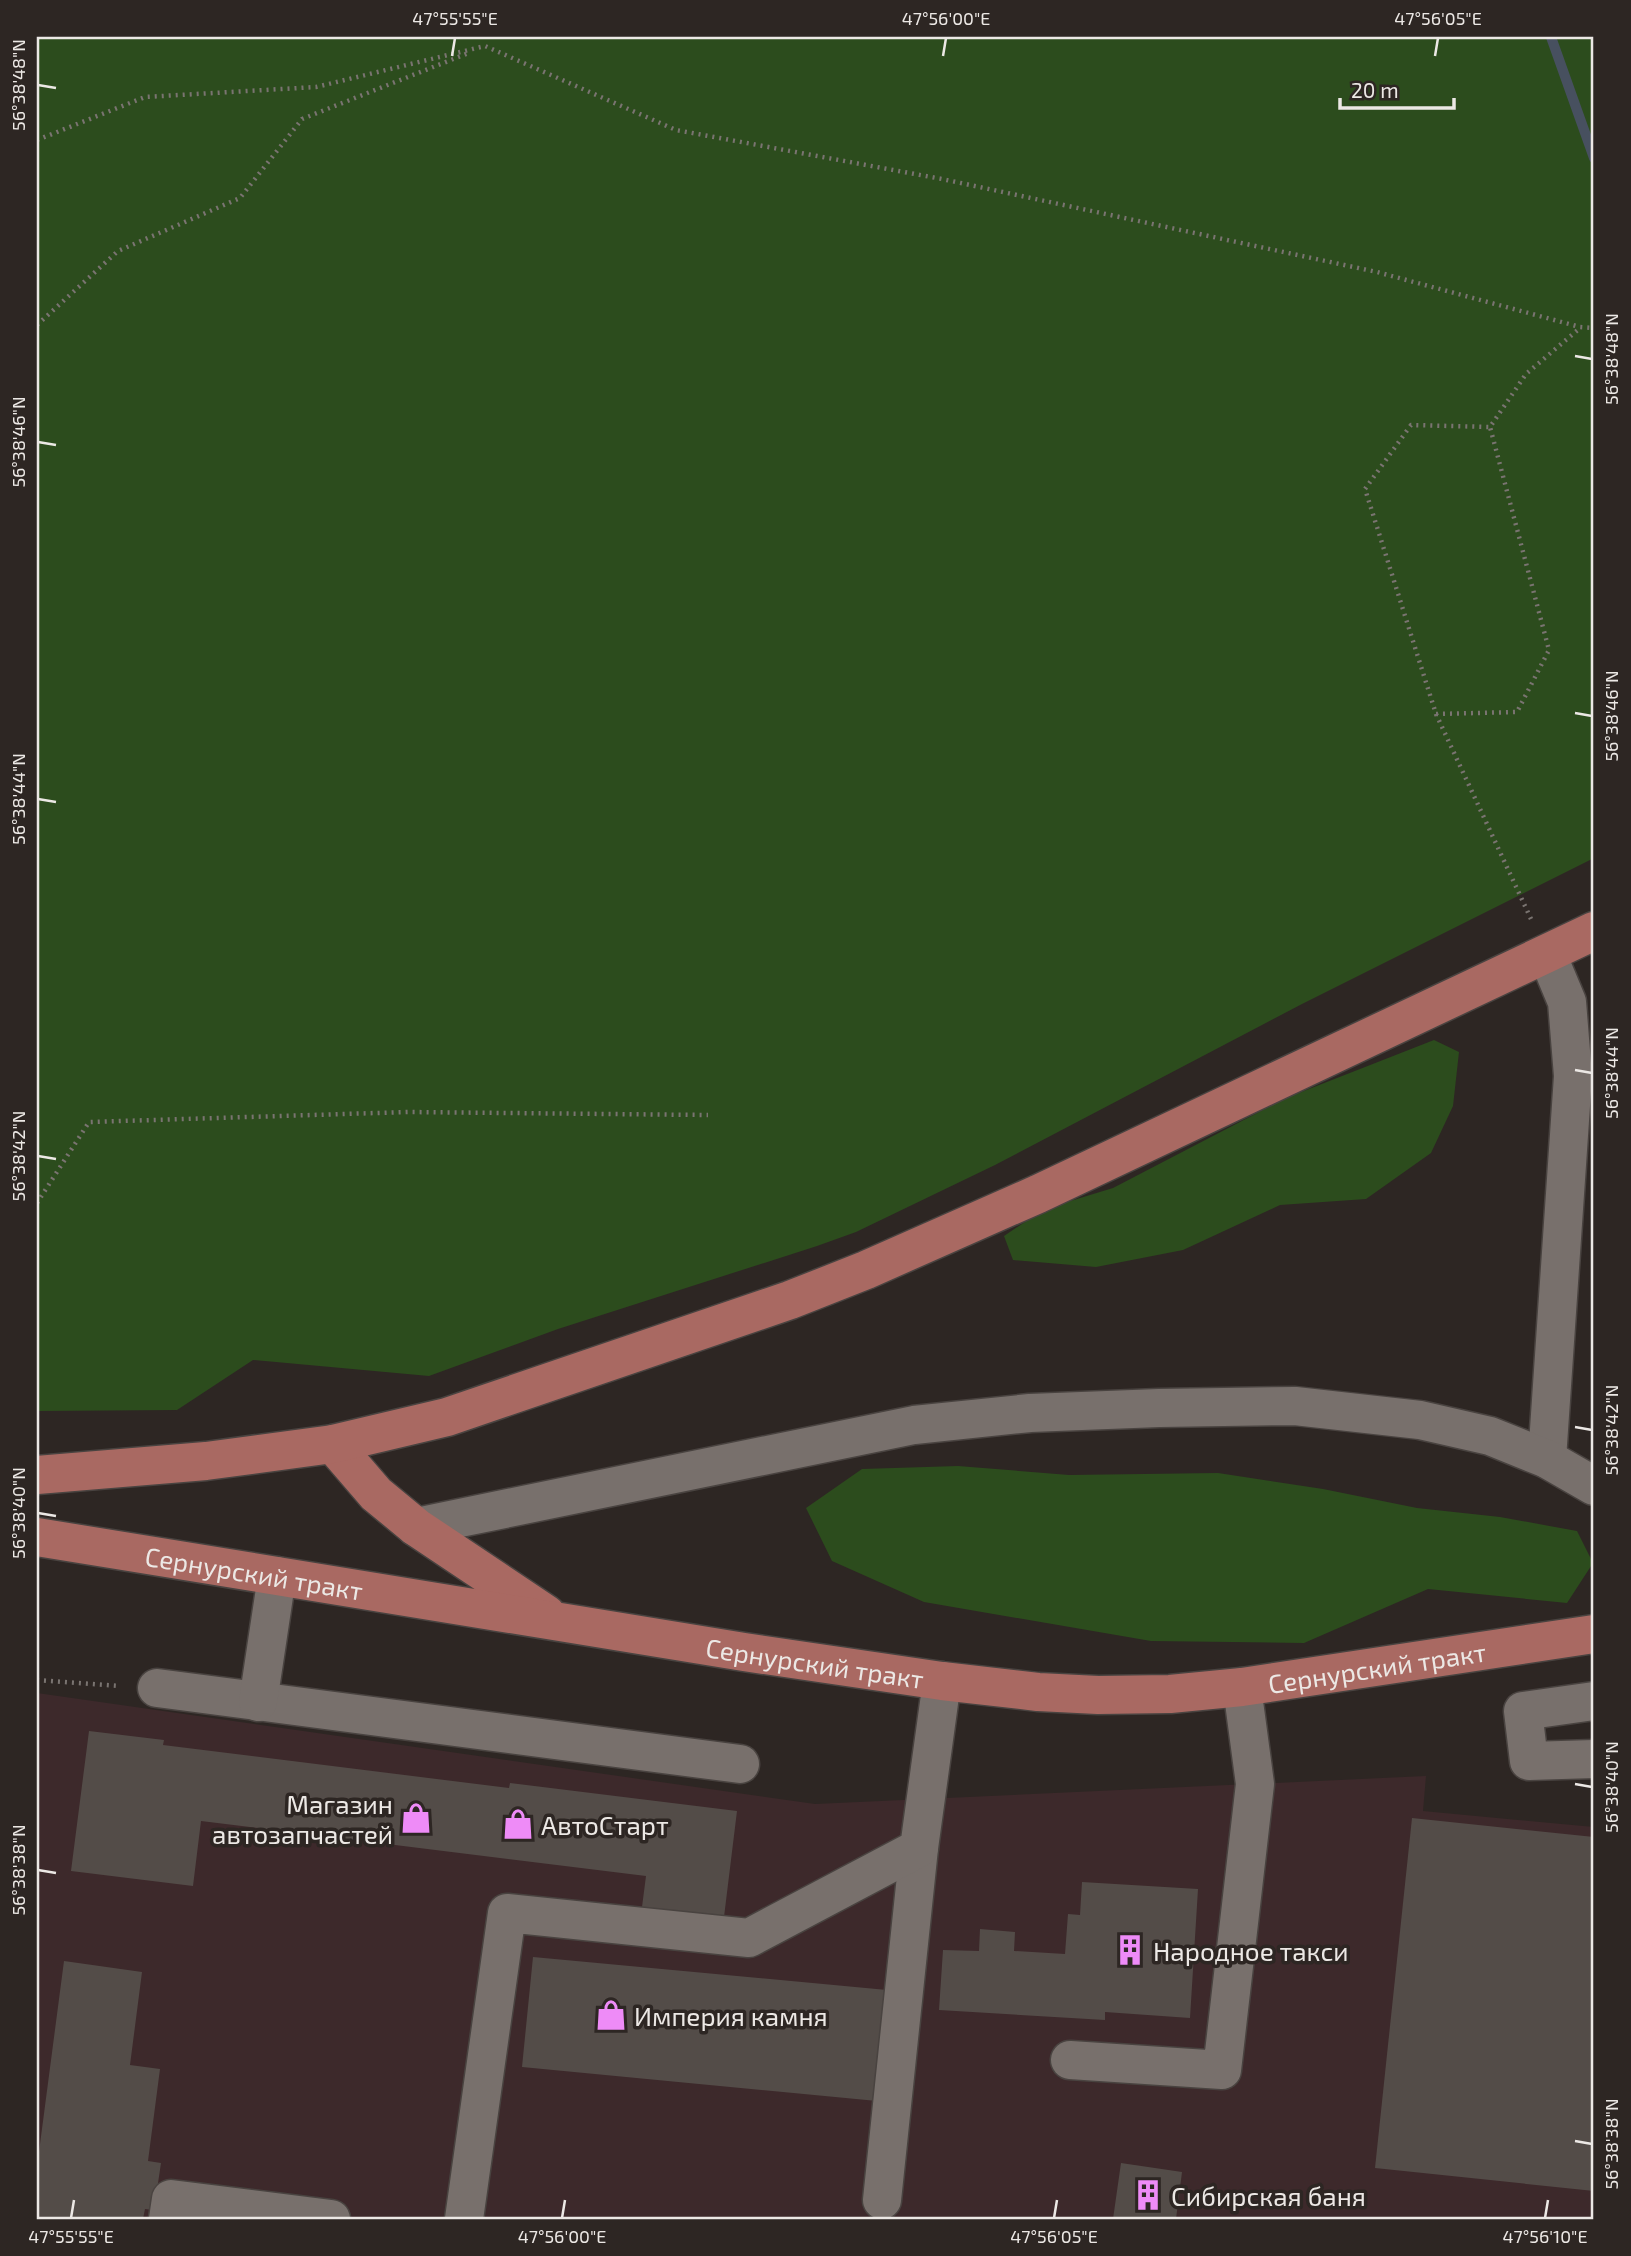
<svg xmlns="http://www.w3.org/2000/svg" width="1631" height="2256" font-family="'Exo 2',sans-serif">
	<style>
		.industrial { fill: #3d292b }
		.green { fill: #2c4c1d }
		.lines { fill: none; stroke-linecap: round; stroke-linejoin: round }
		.stream { stroke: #47505f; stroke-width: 10 }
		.building { fill: #534c48 }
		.minor-casing { stroke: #494340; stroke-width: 41 }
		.major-casing { stroke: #494340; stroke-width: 41 }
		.path { stroke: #7a7471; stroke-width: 4.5; stroke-dasharray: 2 5; stroke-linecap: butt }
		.minor { stroke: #78706c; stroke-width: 38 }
		.major { stroke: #a96962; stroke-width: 38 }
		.ticks { fill: none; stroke: #ece8e5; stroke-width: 2.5 }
		.labels { text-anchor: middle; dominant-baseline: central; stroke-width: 7; stroke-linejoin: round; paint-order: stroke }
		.street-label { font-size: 26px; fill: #ece8e5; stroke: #2d2623 }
		.poi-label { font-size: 26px; fill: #ece8e5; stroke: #2d2623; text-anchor: start }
		.neatline { fill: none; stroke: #ece8e5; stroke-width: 2.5 }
		.ticks-label { font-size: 18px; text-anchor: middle; fill: #ece8e5 }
	</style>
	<rect width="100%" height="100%" fill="#2d2623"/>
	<path class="industrial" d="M37,1693l778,111 611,-28 -3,35 171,16v392h-1557z"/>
	<g class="green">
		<path d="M37,37h1557v821l-292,146 -307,161 -139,67 -39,14 -259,83 -129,47 -176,-16 -76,50 -140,1z"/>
		<path d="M1434,1040l25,12 -6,54 -22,47 -65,46 -86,6 -97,45 -87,17 -83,-7 -9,-24 40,-27 69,-21 173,-90z"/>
		<path d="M958,1466l111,9 149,-2 105,16 94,19 83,9 77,14 16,32 -26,40 -139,-14 -124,54 -153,-2 -227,-39 -92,-41 -26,-53 56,-39z"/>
	</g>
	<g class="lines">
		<path class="stream" d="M1551,37l43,121"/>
	</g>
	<g class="building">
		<path d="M89,1731l75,9 -1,5 346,43 1,-5 227,28 -13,106 -82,-10 4,-31 -445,-55 -8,65 -122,-15z"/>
		<path d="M1412,1818l182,19v354l-219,-23z"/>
		<path d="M1082,1882l116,7 -8,129 -85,-6v8l-166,-10 4,-60 36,1 1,-22 35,3 -1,19 51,3 3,-40 12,1z"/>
		<path d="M533,1957l354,33 -10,111 -355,-34z"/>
		<path d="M64,1961l78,11 -12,93 30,4 -12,92 13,2 -7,47 -9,-1 -2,10h-106v-52z"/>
		<path d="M1121,2163l61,9 -6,47h-63z"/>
	</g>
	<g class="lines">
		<defs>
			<g id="minor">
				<path d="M1547,1459l26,-383 -6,-74 -20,-48"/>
				<path d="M416,1527l498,-102 116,-12 129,-5 136,-2 125,14 70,16 57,23 47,27"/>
				<path d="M157,1688l583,76"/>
				<path d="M1594,1701l-71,10 6,50 65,-2"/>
				<path d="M258,1702l19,-126"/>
				<path d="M1070,2060l152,10 33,-286 -13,-97"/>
				<path d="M882,2200l37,-352"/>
				<path d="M168,2219l3,-20 160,20"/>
				<path d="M464,2219l43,-306 242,25 170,-90 23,-167"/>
			</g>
			<g id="major">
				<path d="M333,1444l43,50 40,33 130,87"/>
				<path d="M37,1475l169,-14 127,-17 114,-27 343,-117 76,-30 172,-76 556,-263"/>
				<path id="s1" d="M37,1537l707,115 198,29 96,11 60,3 72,-1 72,-7 352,-53"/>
			</g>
		</defs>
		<use href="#minor" class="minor-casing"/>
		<use href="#major" class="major-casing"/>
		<g class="path">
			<path d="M37,140l108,-43 171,-10 169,-41 191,84 266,49 435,93 203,55 14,1"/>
			<path d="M37,325l81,-74 122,-53 62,-79 169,-67"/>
			<path d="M1436,714l81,-2 32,-62 -59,-223"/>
			<path d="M1531,919l-95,-205 -71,-225 46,-64 79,2 36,-53 54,-46"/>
			<path d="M37,1203l52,-81 319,-10 300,3"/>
			<path d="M37,1680l83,6"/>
		</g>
		<use href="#minor" class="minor"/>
		<use href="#major" class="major"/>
	</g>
	<path class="ticks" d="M452,56l3,-18M943,56l3,-18M1435,56l3,-18M38,85l18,3M1575,356l17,3M38,442l18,3M1575,713l17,3M38,799l18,3M1575,1070l17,3M38,1156l18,3M1575,1427l17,3M38,1513l18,3M1575,1784l17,3M38,1870l18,3M1575,2141l17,3M71,2218l3,-18M562,2218l3,-18M1054,2218l3,-18M1545,2218l3,-18"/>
	<defs>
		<symbol id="shop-bare" viewBox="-9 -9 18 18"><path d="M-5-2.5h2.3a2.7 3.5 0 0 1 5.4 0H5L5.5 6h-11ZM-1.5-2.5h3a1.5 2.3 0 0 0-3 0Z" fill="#ee8bf7" stroke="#2d2623" stroke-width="2.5" paint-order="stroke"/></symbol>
		<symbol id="building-bare" viewBox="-9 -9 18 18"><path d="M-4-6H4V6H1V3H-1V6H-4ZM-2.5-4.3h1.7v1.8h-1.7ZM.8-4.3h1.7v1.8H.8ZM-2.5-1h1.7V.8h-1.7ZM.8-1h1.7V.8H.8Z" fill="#ee8bf7" stroke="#2d2623" stroke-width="2.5" paint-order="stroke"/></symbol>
	</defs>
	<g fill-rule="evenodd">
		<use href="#shop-bare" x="394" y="1796" width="44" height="44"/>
		<use href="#shop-bare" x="496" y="1802" width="44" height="44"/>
		<use href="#building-bare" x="1108" y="1928" width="44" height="44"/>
		<use href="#shop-bare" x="589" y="1993" width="44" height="44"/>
		<use href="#building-bare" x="1126" y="2173" width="44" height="44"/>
	</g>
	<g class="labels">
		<g class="street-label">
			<text stroke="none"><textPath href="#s1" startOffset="220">Сернурский тракт</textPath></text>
			<text stroke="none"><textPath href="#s1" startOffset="788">Сернурский тракт</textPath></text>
			<text stroke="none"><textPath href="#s1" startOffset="1354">Сернурский тракт</textPath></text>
		</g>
		<g class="poi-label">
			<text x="393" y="1803" text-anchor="end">Магазин<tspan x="393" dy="30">автозапчастей</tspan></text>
			<text x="541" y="1824">АвтоСтарт</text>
			<text x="1153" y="1950">Народное такси</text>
			<text x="634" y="2015">Империя камня</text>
			<text x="1171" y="2195">Сибирская баня</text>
		</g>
	</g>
	<rect width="1631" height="2256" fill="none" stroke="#2d2623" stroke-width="77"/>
	<path d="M1340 98v10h114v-10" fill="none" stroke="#ece8e5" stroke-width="3.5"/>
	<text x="1351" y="98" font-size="21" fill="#ece8e5" stroke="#2d2623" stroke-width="5" paint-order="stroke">20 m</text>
	<rect x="38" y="38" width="1554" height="2180" class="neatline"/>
	<g class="ticks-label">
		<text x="455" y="25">47°55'55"E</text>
		<text x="946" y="25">47°56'00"E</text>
		<text x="1438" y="25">47°56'05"E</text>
		<text transform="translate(19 85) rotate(-90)" y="6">56°38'48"N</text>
		<text transform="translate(1612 359) rotate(-90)" y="6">56°38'48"N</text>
		<text transform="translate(19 442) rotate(-90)" y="6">56°38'46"N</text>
		<text transform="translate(1612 716) rotate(-90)" y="6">56°38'46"N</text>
		<text transform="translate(19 799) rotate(-90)" y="6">56°38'44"N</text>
		<text transform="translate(1612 1073) rotate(-90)" y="6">56°38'44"N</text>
		<text transform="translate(19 1156) rotate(-90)" y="6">56°38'42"N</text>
		<text transform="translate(1612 1430) rotate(-90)" y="6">56°38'42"N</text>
		<text transform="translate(19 1513) rotate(-90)" y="6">56°38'40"N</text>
		<text transform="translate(1612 1787) rotate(-90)" y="6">56°38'40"N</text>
		<text transform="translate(19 1870) rotate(-90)" y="6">56°38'38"N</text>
		<text transform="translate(1612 2144) rotate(-90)" y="6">56°38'38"N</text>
		<text x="71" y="2243">47°55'55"E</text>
		<text x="562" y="2243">47°56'00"E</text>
		<text x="1054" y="2243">47°56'05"E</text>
		<text x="1545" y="2243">47°56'10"E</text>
	</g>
</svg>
